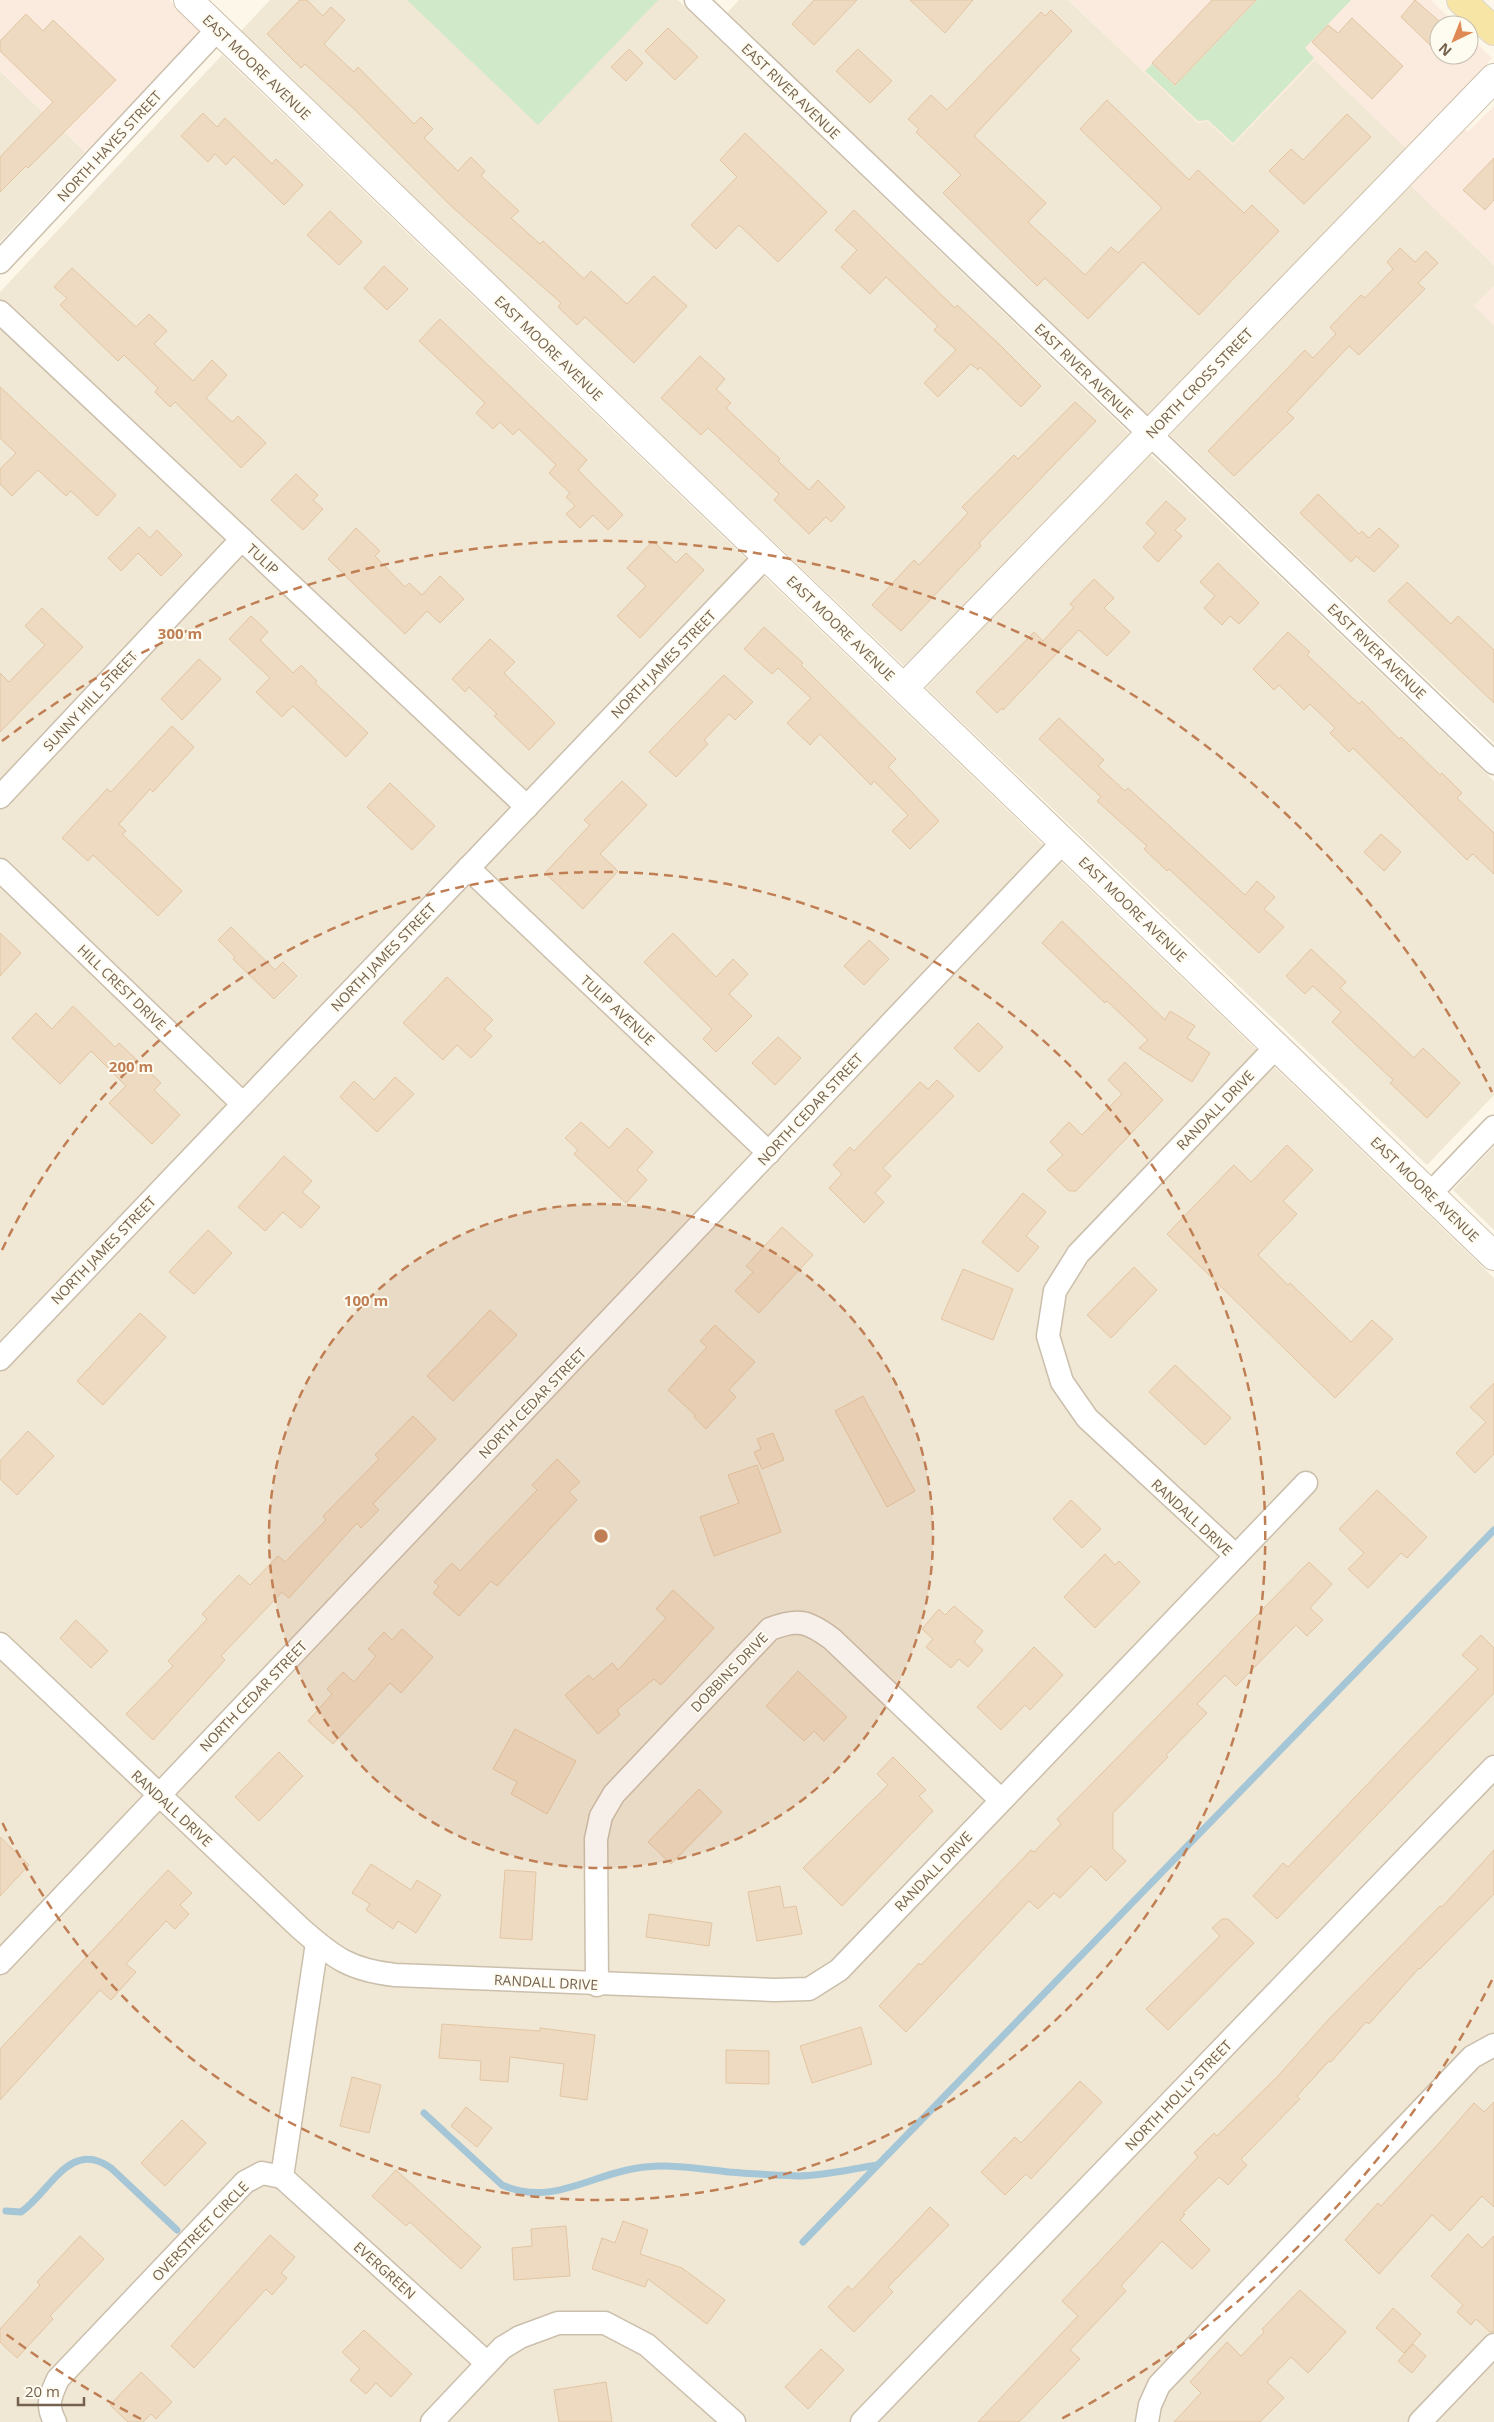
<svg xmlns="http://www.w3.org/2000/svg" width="1494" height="2422" font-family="'Open Sans',sans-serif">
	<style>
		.residential { fill: #f0e8d5 }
		.commercial { fill: #fbebde }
		.green { fill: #d0e9c8 }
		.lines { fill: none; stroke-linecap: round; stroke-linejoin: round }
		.stream { stroke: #a5c6d6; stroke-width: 7 }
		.building { fill: #eedac0; stroke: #e2c5a3 }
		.street-casing { stroke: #cbbfac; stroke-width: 25 }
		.secondary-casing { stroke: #cec0ab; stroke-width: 30 }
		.primary-casing { stroke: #dbd6d1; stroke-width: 30 }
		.street { stroke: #fff; stroke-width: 22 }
		.secondary { stroke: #fff; stroke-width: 28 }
		.primary { stroke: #f6e5a5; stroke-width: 28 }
		.ring { fill: none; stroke: #bf7e53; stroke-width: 2.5; stroke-dasharray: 9 6 }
		.labels { text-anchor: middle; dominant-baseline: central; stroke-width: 4; stroke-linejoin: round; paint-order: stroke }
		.street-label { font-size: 14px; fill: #75624e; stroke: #fefbf0 }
		.centre { fill: #bf7e53; stroke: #fefbf0; stroke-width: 2.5 }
		.ring-label { font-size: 15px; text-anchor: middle; font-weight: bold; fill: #bf7e53; stroke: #fefbf0; stroke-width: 4; stroke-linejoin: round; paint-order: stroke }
	</style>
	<rect width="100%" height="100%" fill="#fcf7e9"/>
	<g class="residential">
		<path d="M270,0h408l453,435 -227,231 -665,-633z"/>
		<path d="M739,0h329l130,123 9,-2 26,24 82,-85 93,90 -257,271 -425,-407z"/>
		<path d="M222,55l1272,1223v1144h-1494v-2130z"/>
		<path d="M0,71l85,81 -85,90z"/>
		<path d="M1409,184l85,81v21l-20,20 20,19v418l-324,-308z"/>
		<path d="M1149,453l345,328v314l-67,70 -501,-477z"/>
		<path d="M1494,1146v84l-41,-40z"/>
	</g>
	<g class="commercial">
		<path d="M0,0h169l33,31 -117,121 -85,-82z"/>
		<path d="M1068,0h363l26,25h-18v30h30v-19l23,22 -84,92 -93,-90 -82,85 -26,-24 -9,2z"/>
		<path d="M1494,106v159l-85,-81 53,-57 6,5z"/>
		<path d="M1494,286v39l-20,-19z"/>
	</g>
	<g class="green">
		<path d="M407,0h251l-120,125z"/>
		<path d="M1257,0h94l-46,48 9,10 -81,85 -25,-23 -10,1 -53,-50 7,-7 23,22z"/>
	</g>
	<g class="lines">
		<g class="stream">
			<path d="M424,2113l78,72c46,20 80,-5 125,-15 35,-8 67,-2 102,2 23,2 46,3 69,4 25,0 53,-7 79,-11"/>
			<path d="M6,2211l15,1c29,-20 49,-74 90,-44l66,62"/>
			<path d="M803,2242l691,-712"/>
		</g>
	</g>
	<g class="building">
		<path d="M300,0h7l16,16 8,-9 14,13 -21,24 30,28 4,-5 56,57 7,-7 12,12 -9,9 34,33 13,-14 14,14 -4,5 38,35 -8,7 29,26 3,-3 41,38 7,-8 36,33 27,-28 33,30 -53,57 -49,-46 -8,8 -19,-18 3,-4 -110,-97 -97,-97 -49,-45 -4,4 -34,-34z"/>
		<path d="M814,0h43l-43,45 -22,-21z"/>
		<path d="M910,0h63l-28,33z"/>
		<path d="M1212,0h44l-81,85 -23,-22z"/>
		<path d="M1415,0l24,21v15l-9,9 -29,-28z"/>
		<path d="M1051,10l21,21 -98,105 72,67 -18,19 57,53 26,-28 7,6 44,-45 -82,-79 27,-29 82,80 9,-10 46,43 8,-8 27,26 -80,84 -56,-53 -55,57 -43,-41 -8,8 -94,-93 18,-18 -45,-43 3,-3 -11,-10 23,-24 16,15 94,-98 4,4z"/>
		<path d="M26,14l17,17 10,-11 63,60 -88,88 -2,-2 -26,26v-35l53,-55 -53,-51v-10z"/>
		<path d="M1352,18l51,48 -31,33 -60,-57 16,-17 10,8z"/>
		<path d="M668,28l30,29 -23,23 -30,-29z"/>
		<path d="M629,49l14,14 -17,18 -15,-14z"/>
		<path d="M858,49l34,32 -22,22 -34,-32z"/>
		<path d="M203,113l14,14 8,-9 47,46 4,-5 27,26 -19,20 -50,-49 -8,9 -11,-11 -7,8 -27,-26z"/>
		<path d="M1347,114l24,23 -67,67 -35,-33 22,-22 12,11z"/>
		<path d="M745,133l82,79 -49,50 -39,-37 -23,24 -25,-24 46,-48 -17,-17z"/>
		<path d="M1494,158v42l-9,10 -22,-20z"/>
		<path d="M854,210l101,98 2,-3 43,40 41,41 -20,21 -41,-40 -2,3 -7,-6 -33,33 -14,-14 32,-33 -22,-20 4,-4 -52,-49 -16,17 -29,-27 16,-17 -22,-20z"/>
		<path d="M330,211l32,31 -23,23 -32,-30z"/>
		<path d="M1400,248l15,14 11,-11 12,12 -20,20 7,6 -66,66 -10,-9 -62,66 7,6 -60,58 -26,-25 97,-101 8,8 23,-24 -6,-7 31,-32 4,3 28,-29 -6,-7z"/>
		<path d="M384,266l24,23 -21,21 -23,-22z"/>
		<path d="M72,268l64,59 13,-13 18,17 -13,13 39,37 19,-21 15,15 -21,23 26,24 6,-6 28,27 -25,25 -66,-66 -5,5 -15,-15 3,-4 -34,-33 -6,6 -58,-56 7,-7 -13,-11z"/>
		<path d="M440,319l147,141 -9,10 45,45 -15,15 -15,-15 -13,13 -14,-14 9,-8 -9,-9 4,-4 -21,-20 7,-8 -37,-36 -6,6 -13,-13 -7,7 -17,-16 9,-10 -66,-62z"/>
		<path d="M700,356l25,23 -9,10 15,14 -5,5 54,51 -2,2 31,29 9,-10 27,27 -14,15 -5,-5 -17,17 -35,-34 5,-6 -71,-66 -7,7 -40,-37z"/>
		<path d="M0,387l116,108 -19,21 -26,-25 -5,5 -28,-26 -26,26 -12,-12v-15l16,-16 -16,-15z"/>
		<path d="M1075,402l21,19 -117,122 2,3 -80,85 -29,-26 42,-45 5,5 49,-52 -6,-6 52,-52 4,4z"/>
		<path d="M296,474l22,21 -5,5 10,9 -20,21 -32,-30z"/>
		<path d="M1318,494l41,40 3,-3 7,7 10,-10 20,18 -25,26 -18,-16 -5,6 -51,-49z"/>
		<path d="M1166,501l20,18 -11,11 7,6 -24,26 -15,-15 13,-14 -10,-10z"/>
		<path d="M139,527l11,11 7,-8 25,25 -21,21 -23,-23 -17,18 -13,-13z"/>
		<path d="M356,528l24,23 -5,5 30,31 4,-4 13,12 18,-19 24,23 -24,24 -13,-12 -22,23 -77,-75z"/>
		<path d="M653,541l23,22 10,-10 18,17 -64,68 -23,-22 29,-30 -19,-18z"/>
		<path d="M1218,563l41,40 -20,21 -9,-8 -8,9 -18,-17 11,-12 -15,-14z"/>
		<path d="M1094,579l20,19 -10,10 26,24 -23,24 -28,-26 -76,80 -1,-2 -5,5 -21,-21 58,-60 9,9 31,-34 -4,-3z"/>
		<path d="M1407,582l44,42 7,-8 36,34v53l-106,-102z"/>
		<path d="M42,608l41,39 -83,85v-59l9,9 36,-37 -20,-19z"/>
		<path d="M251,616l17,16 -8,8 33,33 8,-8 16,16 -2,2 53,50 -22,24 -53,-51 -11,11 -26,-25 14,-14 -41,-39z"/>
		<path d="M764,627l39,36 -2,2 95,94 -8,8 51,54 -29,28 -18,-18 16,-16 -34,-34 -3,4 -51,-51 -10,11 -23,-22 24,-25 -33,-30 -6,6 -28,-25z"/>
		<path d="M1288,632l22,20 -3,3 52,49 3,-3 37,38 2,-2 39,38 2,-2 20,20 -5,5 37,35v41l-21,-20 -6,6 -114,-112 -4,4 -19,-19 5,-5 -25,-24 -6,6 -25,-25 -5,5 -21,-21z"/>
		<path d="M490,639l25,23 -11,11 51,50 -26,27 -35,-34 3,-2 -28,-27 -4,5 -13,-13z"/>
		<path d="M199,659l22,20 -39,41 -21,-21z"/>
		<path d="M724,675l29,27 -18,18 -6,-6 -25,26 4,4 -32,33 -27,-25z"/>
		<path d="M1059,718l45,42 -6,6 27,25 3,-3 117,107 12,-14 18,16 -11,12 20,18 -25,26 -90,-84 -2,2 -23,-22 3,-3 -50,-45 4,-4 -62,-58z"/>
		<path d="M172,726l22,21 -41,45 -3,-3 -31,35 7,7 -4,3 60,57 -24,25 -65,-61 -5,6 -26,-23 45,-49 4,3z"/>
		<path d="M622,781l25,24 -47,49 18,17 -35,38 -38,-36 45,-48 -6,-5z"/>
		<path d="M390,783l45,43 -23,24 -45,-43z"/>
		<path d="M1381,834l20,18 -17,19 -20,-19z"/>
		<path d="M1062,921l103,99 5,-9 25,15 -8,12 23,15 -18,29 -53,-34 9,-8 -41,-39 -2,2 -63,-60z"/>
		<path d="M231,927l44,43 8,-8 14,14 -23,23 -41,-40 2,-2 -17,-17z"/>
		<path d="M0,933l21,20 -21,23z"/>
		<path d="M673,933l43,44 17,-18 15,15 -19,20 23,22 -36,36 -13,-13 9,-10 -68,-67z"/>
		<path d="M869,940l20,19 -25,26 -20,-19z"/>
		<path d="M1311,949l35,33 -6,6 74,70 9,-10 37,35 -33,35 -37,-35 3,-3 -61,-58 9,-10 -28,-26 -8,8 -19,-18z"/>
		<path d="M447,977l46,43 -9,9 8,7 -21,22 -14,-13 -14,15 -40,-37z"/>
		<path d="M73,1006l42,41 4,-4 42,40 -7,7 26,25 -28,29 -43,-41 17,-17 -35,-35 -31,33 -48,-46 24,-25 16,16z"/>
		<path d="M978,1023l25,24 -24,25 -25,-24z"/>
		<path d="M778,1037l23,21 -26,27 -23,-22z"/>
		<path d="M1125,1062l38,38 -87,91h-7l-22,-21 16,-15 -13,-13 19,-20 13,13 40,-41 -14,-14z"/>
		<path d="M395,1077l19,17 -37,38 -37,-35 14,-16 20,19z"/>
		<path d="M937,1080l17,16 -71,72 8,8 -16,17 9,9 -20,21 -35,-35 13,-14 -9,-9 17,-18 4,4 66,-69 8,7z"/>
		<path d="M581,1122l28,26 18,-20 26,24 -16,18 10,10 -21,23 -52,-49 4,-4 -13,-12z"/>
		<path d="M1287,1145l26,25 -30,31 14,13 -39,41 30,30 2,-2 61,59 21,-22 21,19 -58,59 -168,-164 67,-69 17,17z"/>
		<path d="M284,1156l28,25 -10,11 18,15 -19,21 -18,-16 -18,19 -27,-24z"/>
		<path d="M1023,1193l23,19 -20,24 13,11 -21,25 -36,-30z"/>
		<path d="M782,1227l31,28 -54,58 -24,-22 18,-19 -7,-6z"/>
		<path d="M208,1230l24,23 -38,41 -25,-22z"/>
		<path d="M1134,1267l23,23 -46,48 -24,-23z"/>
		<path d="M963,1269l50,20 -20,51 -52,-21z"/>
		<path d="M490,1310l27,25 -64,66 -26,-25z"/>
		<path d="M140,1313l26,24 -63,68 -26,-24z"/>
		<path d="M715,1325l40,37 -26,28 7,7 -30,32 -12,-12 1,-2 -27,-25 39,-43 -7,-6z"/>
		<path d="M1175,1365l56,53 -26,27 -56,-53z"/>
		<path d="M1494,1383v71l-19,19 -19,-20 30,-31 -16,-15z"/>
		<path d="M863,1396l52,95 -28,16 -52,-96z"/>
		<path d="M413,1416l23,23 -63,65 6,6 -18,18 -4,-5 -68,75 -7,-6 -61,64 4,4 -72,80 -27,-26 47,-48 -5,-5 39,-42 -5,-5 37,-39 11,10 28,-29 7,6 41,-42 -3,-4 56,-57 -4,-4z"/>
		<path d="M28,1431l26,25 -37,39 -17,-16v-18z"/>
		<path d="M773,1433l11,27 -22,9 -8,-17 7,-3 -4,-10z"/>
		<path d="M557,1459l23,23 -11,10 8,8 -80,86 -6,-5 -32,35 -26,-23 6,-7 -5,-4 18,-19 8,8 77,-81 -5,-5z"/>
		<path d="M757,1465l24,67 -67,24 -14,-39 39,-14 -11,-28z"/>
		<path d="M1377,1490l50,47 -20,21 -6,-5 -33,35 -20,-19 16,-16 -25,-24z"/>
		<path d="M1071,1500l30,29 -19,19 -29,-29z"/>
		<path d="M1105,1554l10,11 4,-4 21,21 -45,46 -31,-31z"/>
		<path d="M1309,1562l23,22 -22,24 13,12 -16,16 -11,-11 -60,61 -11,-11 -28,29 10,9 -41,42 2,2 -55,56v36l13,12 -20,20 -15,-15 -31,32 -6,-5 -16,16 -9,-8 -123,131 -27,-26 40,-43 2,2 110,-115 3,2 27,-28 -4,-5z"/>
		<path d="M673,1590l41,38 -53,57 -7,-6 -37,31 3,5 -22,19 -33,-39 24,-20 4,5 19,-17 6,7 48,-52 -10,-9z"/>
		<path d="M954,1606l29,25 -9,11 9,8 -15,17 -9,-8 -8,9 -25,-21 7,-8 -11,-10 17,-20 6,6z"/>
		<path d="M76,1620l32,31 -17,17 -31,-30z"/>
		<path d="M402,1629l31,28 -32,36 -11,-10 -57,61 -25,-23 24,-27 -5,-5 16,-17 11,10 22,-26 -8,-7 16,-17 8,8z"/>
		<path d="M1481,1635l13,13v45l-217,226 -24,-23 30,-33 5,4 190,-198 -16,-14z"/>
		<path d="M1034,1647l29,28 -33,35 -5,-5 -24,25 -24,-23z"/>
		<path d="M798,1671l49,46 -23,24 -10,-10 -10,10 -38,-35z"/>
		<path d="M515,1729l61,32 -29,53 -36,-20 6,-12 -24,-13z"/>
		<path d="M279,1752l24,24 -44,45 -24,-24z"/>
		<path d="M893,1757l33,33 -7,6 14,15 -91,95 -39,-38 85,-83 -11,-11z"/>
		<path d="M699,1789l23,23 -51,52 -23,-22z"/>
		<path d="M0,1837l29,28 -29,31z"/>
		<path d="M1494,1850v44l-74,75 -1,-1 -50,56 -3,-2 -35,40 -2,-1 -32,35 3,3 -59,60 6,6 -19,20 -9,-8 -36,36 2,1 -5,6 30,30 -18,19 -30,-28 -41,45 5,5 -56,59 10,9 -61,63h-41l100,-106 -16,-15 136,-144 -4,-4 20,-20 3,3 60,-59 52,-58 111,-113 2,1z"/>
		<path d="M371,1864l40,26 6,-10 24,15 -25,38 -18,-12 -5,8 -27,-19 4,-6 -18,-11z"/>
		<path d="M168,1870l24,23 -12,12 9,9 -14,15 -9,-8 -40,43 10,8 -25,28 -11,-10 -100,110v-51z"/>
		<path d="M505,1870l31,2 -4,68 -32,-2z"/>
		<path d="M780,1886l4,22 12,-2 6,28 -45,7 -9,-49z"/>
		<path d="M649,1914l63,9 -3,23 -63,-9z"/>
		<path d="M1222,1919h6l26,24 -86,87 -22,-21 74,-73 -8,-8z"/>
		<path d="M442,2024l98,7v-3l55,7 -8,65 -27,-4 4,-32 -54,-7 -2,25 -28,-2 1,-19 -42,-3z"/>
		<path d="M861,2027l11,37 -60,19 -12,-37z"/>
		<path d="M726,2050l43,1v33l-43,-1z"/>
		<path d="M352,2077l29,8 -12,48 -29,-7z"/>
		<path d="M1080,2081l22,21 -71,77 -5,-5 -21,21 -24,-23 34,-35 6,6z"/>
		<path d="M1494,2102v105l-12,-11 -32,35 -18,-16 -53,59 -34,-34 33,-37 3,3 59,-64 34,-39 10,9z"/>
		<path d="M466,2107l26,21 -15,19 -26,-21z"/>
		<path d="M182,2120l24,23 -41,43 -24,-23z"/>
		<path d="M396,2170l85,77 -20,22 -51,-47 -4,4 -34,-30z"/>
		<path d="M930,2207l19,18 -61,62 5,5 -39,40 -26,-25 20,-21 4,4z"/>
		<path d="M623,2221l25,9 -8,24 42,14 43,32 -18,24 -59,-45 -3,8 -53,-18 10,-31 13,5z"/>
		<path d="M566,2226l4,50 -56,4 -2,-32 20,-2 -1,-17z"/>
		<path d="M1468,2234l14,14 12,-12v96h-4l-14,-13 -5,6 -14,-13 6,-7 -32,-29z"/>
		<path d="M270,2235l25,22 -14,16 6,5 -15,17 -6,-6 -72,79 -23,-22z"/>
		<path d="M80,2236l24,23 -54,57 3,3 -36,39 -17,-16v-13l40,-44 -3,-3z"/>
		<path d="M1300,2290l46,42 -38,41 -17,-16 -24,25 17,16 -24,24h-86l27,-29 -11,-11 37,-40 14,14 23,-24 -2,-3z"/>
		<path d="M1393,2308l28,26 -17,19 -28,-25z"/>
		<path d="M364,2330l48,44 -21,23 -15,-14 -10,11 -16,-14 10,-11 -18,-17z"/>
		<path d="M1413,2344l13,12 -14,17 -14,-12z"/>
		<path d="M821,2349l23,21 -36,39 -23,-22z"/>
		<path d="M141,2372l31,30 -16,17 -5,-5 -8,8h-15l-18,-17z"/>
		<path d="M606,2382l6,40h-53l-5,-32z"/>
	</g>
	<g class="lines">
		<defs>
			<g id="street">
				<path d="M696,0l798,763"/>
				<path d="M0,262l218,-233"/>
				<path d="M0,312l527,495"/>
				<path d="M0,797l242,-258"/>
				<path d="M468,868l301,285"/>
				<path d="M0,870l243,234"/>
				<path d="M1430,1194l64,-67"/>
				<path d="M0,1359l766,-803"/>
				<path d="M1236,1556l-149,-138 -25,-36 -14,-46 7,-45 23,-37 198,-207"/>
				<path d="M0,1644l300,284c34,30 50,42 95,47l379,15 35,-1 30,-19 467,-487"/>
				<path d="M0,1963l1063,-1121"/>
				<path d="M597,1985l-1,-146 5,-23 13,-22 156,-165c28,-11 38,-8 62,10l169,161"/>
				<path d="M282,2177l205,186"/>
				<path d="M55,2422c-9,-17 -5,-26 3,-43l187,-197 17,-9 20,4 35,-234"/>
				<path d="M432,2422l70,-74 18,-11 38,-14h47l42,22 87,77"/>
				<path d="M862,2422l632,-655"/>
				<path d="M1147,2422l3,-17 9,-20 313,-328 22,-12"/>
				<path d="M1420,2422l74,-77"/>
			</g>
			<g id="secondary">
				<path d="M188,0l1306,1256"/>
				<path d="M904,688l590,-610"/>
			</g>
			<path id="primary" d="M1461,0l33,31"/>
		</defs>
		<use href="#street" class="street-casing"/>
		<use href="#secondary" class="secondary-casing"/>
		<use href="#primary" class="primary-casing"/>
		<use href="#street" class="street"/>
		<use href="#secondary" class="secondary"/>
		<use href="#primary" class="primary"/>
	</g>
	<circle cx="601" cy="1536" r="332" fill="#bf7e53" fill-opacity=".12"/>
	<g class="ring">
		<circle cx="601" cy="1536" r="332"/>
		<path d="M2 1250A664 664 0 1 1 2 1822"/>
		<path d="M1492 1980A996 996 0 0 1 1061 2419M141 2419A996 996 0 0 1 2 2331M2 741A996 996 0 0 1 1492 1092"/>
	</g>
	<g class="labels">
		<g class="street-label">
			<text transform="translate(257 67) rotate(44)">EAST MOORE AVENUE</text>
			<text transform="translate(791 91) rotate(44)">EAST RIVER AVENUE</text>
			<text transform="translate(109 146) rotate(-47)">NORTH HAYES STREET</text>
			<text transform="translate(549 348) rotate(44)">EAST MOORE AVENUE</text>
			<text transform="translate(1084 371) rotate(44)">EAST RIVER AVENUE</text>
			<text transform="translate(1199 383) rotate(-46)">NORTH CROSS STREET</text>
			<text transform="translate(263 559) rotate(43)">TULIP</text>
			<text transform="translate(841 628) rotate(44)">EAST MOORE AVENUE</text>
			<text transform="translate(1377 651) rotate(44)">EAST RIVER AVENUE</text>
			<text transform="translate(663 664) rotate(-46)">NORTH JAMES STREET</text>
			<text transform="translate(90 701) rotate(-47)">SUNNY HILL STREET</text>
			<text transform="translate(1133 909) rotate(44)">EAST MOORE AVENUE</text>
			<text transform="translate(383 957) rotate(-46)">NORTH JAMES STREET</text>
			<text transform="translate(122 987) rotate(44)">HILL CREST DRIVE</text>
			<text transform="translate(618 1010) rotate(43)">TULIP AVENUE</text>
			<text transform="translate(810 1109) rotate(-47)">NORTH CEDAR STREET</text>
			<text transform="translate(1215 1110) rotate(-46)">RANDALL DRIVE</text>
			<text transform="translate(1425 1189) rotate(44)">EAST MOORE AVENUE</text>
			<text transform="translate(103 1250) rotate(-46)">NORTH JAMES STREET</text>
			<text transform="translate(532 1403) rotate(-46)">NORTH CEDAR STREET</text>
			<text transform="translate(1192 1517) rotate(43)">RANDALL DRIVE</text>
			<text transform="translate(729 1672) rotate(-46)">DOBBINS DRIVE</text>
			<text transform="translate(253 1696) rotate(-46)">NORTH CEDAR STREET</text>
			<text transform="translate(172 1808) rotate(43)">RANDALL DRIVE</text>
			<text transform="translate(933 1871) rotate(-46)">RANDALL DRIVE</text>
			<text transform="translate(546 1982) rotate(3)">RANDALL DRIVE</text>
			<text transform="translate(1178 2095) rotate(-46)">NORTH HOLLY STREET</text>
			<text transform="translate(200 2231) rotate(-46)">OVERSTREET CIRCLE</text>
			<text transform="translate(385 2270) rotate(42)">EVERGREEN</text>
		</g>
	</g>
	<circle cx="601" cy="1536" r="8" class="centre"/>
	<g class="ring-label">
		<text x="180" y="639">300 m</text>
		<text x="131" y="1072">200 m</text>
		<text x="366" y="1306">100 m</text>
	</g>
	<g transform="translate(1454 40) rotate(223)"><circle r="24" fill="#fefbf0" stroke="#c7beaf"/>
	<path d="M0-4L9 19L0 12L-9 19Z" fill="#df8a55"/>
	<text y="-8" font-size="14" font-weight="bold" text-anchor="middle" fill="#75624e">N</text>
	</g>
	<path d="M18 2397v8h66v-8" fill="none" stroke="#75624e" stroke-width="2.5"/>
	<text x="25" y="2397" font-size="15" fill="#75624e" stroke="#fefbf0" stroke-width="4" paint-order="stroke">20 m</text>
</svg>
